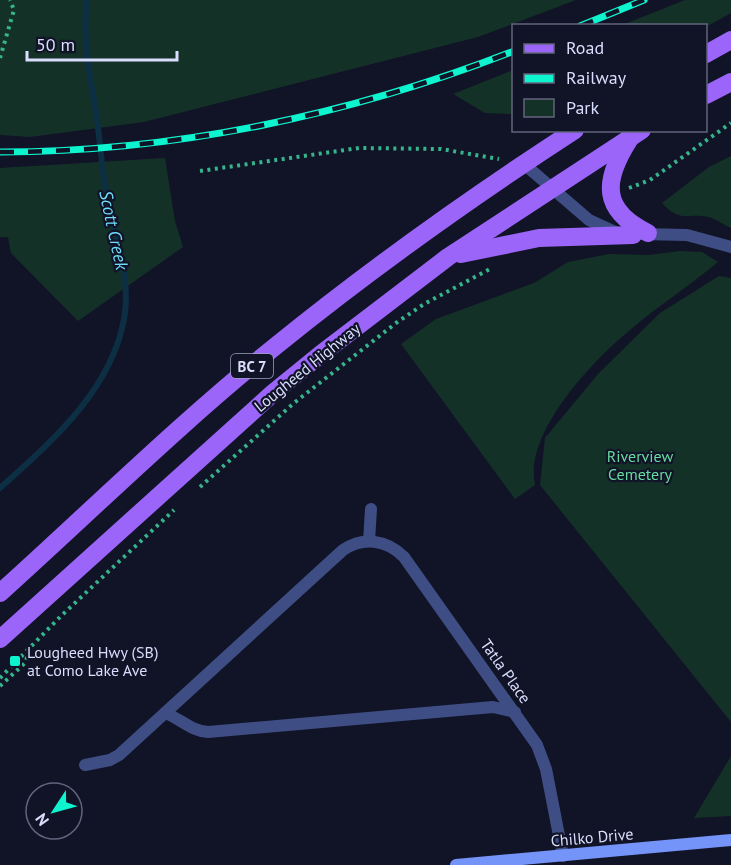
<svg xmlns="http://www.w3.org/2000/svg" width="731" height="865" font-family="'PT Sans',sans-serif">
	<style>
		.green { fill: #143128 }
		.lines { fill: none; stroke-linecap: round; stroke-linejoin: round }
		.stream { stroke: #0d2f44; stroke-width: 6 }
		.path { stroke: #36b48b; stroke-width: 4; stroke-dasharray: 3 4.5; stroke-linecap: butt }
		.lane { stroke: #3e4e84; stroke-width: 12 }
		.street { stroke: #3e4e84; stroke-width: 12 }
		.secondary { stroke: #7494f9; stroke-width: 12 }
		.primary { stroke: #9a65f8; stroke-width: 18 }
		.rail-casing { stroke: #0ef4ce; stroke-width: 7 }
		.rail { stroke: #111327; stroke-width: 4.5; stroke-dasharray: 14; stroke-linecap: butt }
		.poi-dot { fill: #0ef4ce; stroke: #111327; stroke-width: 2 }
		.labels { text-anchor: middle; dominant-baseline: central; stroke-width: 4.5; stroke-linejoin: round; paint-order: stroke }
		.shield { fill: #111327; stroke: #9da1bd; stroke-width: 1.5 }
		.shield-label { font-size: 15px; font-weight: bold; fill: #d9defd }
		.street-label { font-size: 16px; fill: #d9defd; stroke: #111327 }
		.park-label { font-size: 16px; fill: #67db9f; stroke: #111327 }
		.poi-label { font-size: 16px; fill: #d9defd; stroke: #111327; text-anchor: start }
		.water-label { font-size: 18px; font-style: italic; fill: #6cdcf8; stroke: #111327 }
	</style>
	<rect width="100%" height="100%" fill="#111327"/>
	<g class="green">
		<path d="M0,0h576l-98,37 -334,85 -114,15 -30,-2z"/>
		<path d="M685,0h46v13l-25,14 -84,-2z"/>
		<path d="M513,70v44l-28,-1 -32,-19z"/>
		<path d="M731,156v72c-7,-3 -15,-9 -22,-11 -23,-5 -28,7 -47,-14l47,-36z"/>
		<path d="M165,158l10,63 8,26 -105,74 -67,-68 -3,-16h-8v-69z"/>
		<path d="M680,251l22,1 16,10c-31,26 -65,47 -95,74 -35,30 -99,99 -88,149l-20,14 -114,-155 35,-25 98,-36 34,-21 41,-8 40,1z"/>
		<path d="M719,276l12,2v444l-191,-237 5,-47 53,-64 62,-61z"/>
		<path d="M731,756v60l-37,2z"/>
	</g>
	<g class="lines">
		<path class="stream" d="M0,488c51,-46 111,-97 124,-169 8,-43 -11,-87 -18,-129 -5,-26 -6,-52 -10,-77 -6,-37 -14,-75 -9,-113"/>
		<g class="path">
			<path d="M0,58l14,-48 -4,-10"/>
			<path d="M200,171l159,-23 82,1 58,10"/>
			<path d="M629,188l21,-8 81,-57"/>
			<path d="M200,487l94,-84 102,-80 28,-19 66,-35"/>
			<path d="M0,678l61,-62 113,-106"/>
			<path d="M0,686l26,-24 2,-10"/>
		</g>
		<path class="lane" d="M165,713c16,6 26,18 43,19l285,-25 22,5"/>
		<g class="street">
			<path d="M524,164l65,56 26,12"/>
			<path d="M641,234l46,1 44,12"/>
			<path d="M369,541l2,-32"/>
			<path d="M85,765l25,-5 9,-5 224,-205c20,-13 43,-11 61,7l133,188 9,24 17,87"/>
		</g>
		<path class="secondary" d="M456,865l275,-25"/>
		<g class="primary">
			<path d="M706,54l25,-14"/>
			<path d="M706,95l25,-13"/>
			<path d="M629,140c-26,41 -28,70 19,93"/>
			<path d="M461,254l78,-16 94,-3"/>
			<path d="M0,593c92,-83 180,-170 277,-248 95,-77 195,-148 298,-215"/>
			<path d="M0,639l273,-246 48,-39 127,-97 194,-127"/>
		</g>
		<defs>
			<g id="rail">
				<path d="M580,26l64,-26"/>
				<path d="M0,152c175,0 350,-37 514,-101"/>
			</g>
		</defs>
		<use href="#rail" class="rail-casing"/>
		<use href="#rail" class="rail"/>
	</g>
	<rect class="poi-dot" x="9" y="655" width="12" height="12" rx="3"/>
	<g class="labels">
		<rect class="shield" x="231" y="354" width="42" height="24" rx="4.5"/>
		<g class="shield-label">
			<text x="252" y="366">BC 7</text>
		</g>
		<g class="street-label">
			<text transform="translate(307 367) rotate(-39)">Lougheed Highway</text>
			<text transform="translate(506 671) rotate(55)">Tatla Place</text>
			<text transform="translate(592 837) rotate(-5)">Chilko Drive</text>
		</g>
		<g class="park-label">
			<text x="640" y="456">Riverview<tspan x="640" dy="18">Cemetery</tspan></text>
		</g>
		<g class="poi-label">
			<text x="27" y="652">Lougheed Hwy (SB)<tspan x="27" dy="18">at Como Lake Ave</tspan></text>
		</g>
		<g class="water-label">
			<text transform="translate(114 230) rotate(78)">Scott Creek</text>
		</g>
	</g>
	<rect x="512" y="24" width="195" height="108" fill="#111327" stroke="#61647d" stroke-width="1.5"/>
	<rect x="524" y="44" width="30" height="9" fill="#9a65f8" stroke="#61647d" stroke-width="1.5"/>
	<text x="566" y="54" font-size="18" fill="#d9defd">Road</text>
	<rect x="524" y="74" width="30" height="9" fill="#0ef4ce" stroke="#61647d" stroke-width="1.5"/>
	<text x="566" y="84" font-size="18" fill="#d9defd">Railway</text>
	<rect x="524" y="99" width="30" height="18" fill="#143128" stroke="#61647d" stroke-width="1.5"/>
	<text x="566" y="114" font-size="18" fill="#d9defd">Park</text>
	<g transform="translate(54 811) rotate(234)"><circle r="28" fill="#111327" stroke="#61647d" stroke-width="1.5"/>
	<path d="M0-4.5L10 22L0 15L-10 22Z" fill="#0ef4ce"/>
	<text y="-9" font-size="16" font-weight="bold" text-anchor="middle" fill="#d9defd">N</text>
	</g>
	<path d="M27 51v9h150v-9" fill="none" stroke="#d9defd" stroke-width="3"/>
	<text x="36" y="51" font-size="18" fill="#d9defd" stroke="#111327" stroke-width="4.5" paint-order="stroke">50 m</text>
</svg>
